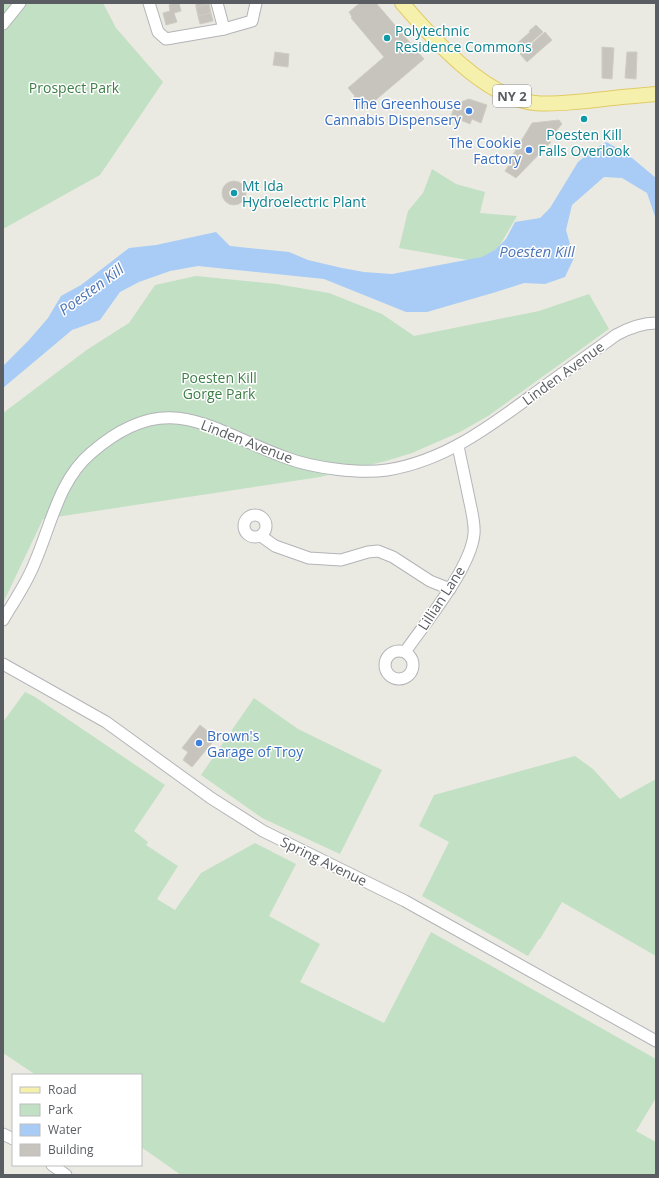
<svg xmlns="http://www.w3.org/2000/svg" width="659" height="1178" font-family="'Open Sans',sans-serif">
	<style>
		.green { fill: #c1e0c4 }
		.water { fill: #a8ccf5 }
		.building { fill: #c7c4be; stroke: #cfccc1 }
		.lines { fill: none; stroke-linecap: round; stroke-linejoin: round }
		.minor-casing { stroke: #b2b4b8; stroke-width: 13 }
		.major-casing { stroke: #e1ca65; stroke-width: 16 }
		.minor { stroke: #fff; stroke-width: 11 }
		.major { stroke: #f5f1ad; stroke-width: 14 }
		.culture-dot { fill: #0f9aa8; stroke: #fff; stroke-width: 1.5 }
		.shop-dot { fill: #3f7fe0; stroke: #fff; stroke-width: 1.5 }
		.labels { text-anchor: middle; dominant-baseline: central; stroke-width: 3; stroke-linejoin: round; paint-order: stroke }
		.shield { fill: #fff; stroke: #8c8e90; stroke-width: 1 }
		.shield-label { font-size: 13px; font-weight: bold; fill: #5a5d61 }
		.culture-label { font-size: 14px; fill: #0d838f; stroke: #fff; text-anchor: start }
		.park-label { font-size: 14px; fill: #3d7d46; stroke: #fff }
		.shop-label { font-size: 14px; fill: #366cbe; stroke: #fff; text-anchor: end }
		.street-label { font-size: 14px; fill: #5a5d61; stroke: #fff }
		.water-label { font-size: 15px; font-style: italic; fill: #4f76b5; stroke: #fff }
	</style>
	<rect width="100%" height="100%" fill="#ebeae2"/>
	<g class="green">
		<path d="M3,3h100l13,25 47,54 -63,93 -97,54z"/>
		<path d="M432,169l24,15 29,8 -5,21 37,3 -27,46h-11l-80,-14 9,-37 15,-18z"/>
		<path d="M196,276l80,8 53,9 53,21 32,22 125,-25 50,-17 20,35 -121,87 -28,16 -48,21 -26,8 -66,16 -277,42 -40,84v-190l85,-64 41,-26 26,-38z"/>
		<path d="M25,692l10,5 130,88 -31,46 14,11 -2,3 32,21 -21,33 18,11 26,-37 54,-30 41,21 -27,52 51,28 -20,38 84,41 47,-91 225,127v39l-20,33 20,11v33h-475l-40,-28v-72h-105l-33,-22v-331z"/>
		<path d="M254,698l44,31 84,41 -42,84 -78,-36 -61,-43z"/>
		<path d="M575,756l18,13 27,30 36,-20v177l-94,-54 -22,37h-1l-11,17 -106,-60 27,-54 -30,-16 15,-31z"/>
	</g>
	<path class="water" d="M606,142l19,10 31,26v41l-9,-26 -25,-15 -18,-1 -32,28 -6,25 8,28 -9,19 -20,7 -21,-1 -28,9 -69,20h-21l-82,-33 -126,-13 -28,5 -31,11 -19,10 -20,28 -28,10 -69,58v-22l26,-26 19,-22 13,-22 20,-11 48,-37 27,-3 60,-13 14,14 59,6 19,8 34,8 22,4 28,2 90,-17 13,-7 11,-11 9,-17 25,-4 10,-10 28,-46 13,-11z"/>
	<g class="building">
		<path d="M170,3h9l2,8 -7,2 3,9 -11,3 -3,-12 7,-2 -1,-6 2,-1z"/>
		<path d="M196,3h13v1l-13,3z"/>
		<path d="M360,3h16l48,56 -59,50 -1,-2 -3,3 -9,-11 3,-3 -7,-8 36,-31 -33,-39 1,-1 -3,-5z"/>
		<path d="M209,4l2,9 -13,3 -2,-9z"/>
		<path d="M211,13l2,8 -13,3 -2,-8z"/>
		<path d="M536,25l7,7 -23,20 -6,-6 16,-14 -1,-1z"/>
		<path d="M545,32l7,8 -25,22 -7,-8z"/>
		<path d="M602,47l12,1 -2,31 -10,-1z"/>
		<path d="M275,52l14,2 -1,13 -15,-2z"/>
		<path d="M627,52h10l-1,27 -11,-1z"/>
		<path d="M469,99l18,6 -6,18 -9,-4 -2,5 -19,-8 5,-12z"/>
		<path d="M559,120l3,4 -14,16 3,2 -35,36 -11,-7 7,-11 -1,-2 21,-35z"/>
		<circle cx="234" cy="193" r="12"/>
		<path d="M200,725l16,13 -24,29 -9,-7 5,-8 -6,-4z"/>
	</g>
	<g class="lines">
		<defs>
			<g id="minor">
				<path d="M149,3l9,29 8,7 58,-10 28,-8 4,-18"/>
				<path d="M217,3l7,26"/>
				<path d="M3,24l17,-21"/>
				<circle cx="255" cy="526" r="11"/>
				<path d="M261,536l14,10 34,12 32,2 27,-8 10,-1 15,6 37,24 20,8"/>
				<path d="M3,620c11,-19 24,-37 32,-58 16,-37 24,-82 56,-109 77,-67 118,-23 196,5 26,10 73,16 100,12 57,-9 102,-43 147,-76 27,-20 55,-39 82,-59 13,-7 25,-12 40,-12"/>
				<circle cx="399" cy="665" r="14"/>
				<path d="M405,652c20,-29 66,-84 69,-118 1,-10 -2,-21 -4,-31 -4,-19 -8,-38 -12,-57"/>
				<path d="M3,664l103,58 105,76 52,33 142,70 251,140"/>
				<path d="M3,1134l10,5"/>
				<path d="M52,1165l14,10"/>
			</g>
			<path id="major" d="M402,3c31,36 83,95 133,100 17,2 35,-1 52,-2 23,-3 46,-5 69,-7"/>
		</defs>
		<use href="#minor" class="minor-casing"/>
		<use href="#major" class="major-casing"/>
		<use href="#minor" class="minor"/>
		<use href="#major" class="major"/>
	</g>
	<g class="culture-dot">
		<circle cx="387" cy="38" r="4"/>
		<circle cx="584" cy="119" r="4"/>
		<circle cx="234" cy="193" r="4"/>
	</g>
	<g class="shop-dot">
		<circle cx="469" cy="111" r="4"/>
		<circle cx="529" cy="150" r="4"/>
		<circle cx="199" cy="743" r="4"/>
	</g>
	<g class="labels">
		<rect class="shield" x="493" y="85" width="38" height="22" rx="3"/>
		<g class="shield-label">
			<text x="512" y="96">NY 2</text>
		</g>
		<g class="culture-label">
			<text x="395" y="30">Polytechnic<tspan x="395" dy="16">Residence Commons</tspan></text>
			<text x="584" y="134" text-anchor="middle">Poesten Kill<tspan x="584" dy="16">Falls Overlook</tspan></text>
			<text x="242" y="185">Mt Ida<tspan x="242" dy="16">Hydroelectric Plant</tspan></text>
		</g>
		<g class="park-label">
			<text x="74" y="87">Prospect Park</text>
			<text x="219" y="377">Poesten Kill<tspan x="219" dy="16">Gorge Park</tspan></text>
		</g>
		<g class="shop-label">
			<text x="461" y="103">The Greenhouse<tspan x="461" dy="16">Cannabis Dispensery</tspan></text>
			<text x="521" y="142">The Cookie<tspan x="521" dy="16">Factory</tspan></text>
			<text x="207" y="735" text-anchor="start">Brown's<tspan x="207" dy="16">Garage of Troy</tspan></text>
		</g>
		<g class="street-label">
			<text transform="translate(563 373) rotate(-36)">Linden Avenue</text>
			<text transform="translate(247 441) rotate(21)">Linden Avenue</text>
			<text transform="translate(441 598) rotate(-57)">Lillian Lane</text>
			<text transform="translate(324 861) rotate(26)">Spring Avenue</text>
		</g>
		<g class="water-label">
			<text x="537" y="251">Poesten Kill</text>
			<text transform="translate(91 289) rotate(-36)">Poesten Kill</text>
		</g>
	</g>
	<rect width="659" height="1178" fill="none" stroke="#5a5d61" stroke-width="8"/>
	<rect x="12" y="1074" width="130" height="92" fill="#ffffff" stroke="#bdbec0"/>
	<rect x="20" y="1087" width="20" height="6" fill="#f5f1ad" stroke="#bdbec0"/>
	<text x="48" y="1094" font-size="12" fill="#5a5d61">Road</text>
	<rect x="20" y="1104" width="20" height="12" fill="#c1e0c4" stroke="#bdbec0"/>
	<text x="48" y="1114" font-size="12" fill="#5a5d61">Park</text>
	<rect x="20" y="1124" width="20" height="12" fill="#a8ccf5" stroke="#bdbec0"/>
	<text x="48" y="1134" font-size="12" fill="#5a5d61">Water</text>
	<rect x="20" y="1144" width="20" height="12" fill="#c7c4be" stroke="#bdbec0"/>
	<text x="48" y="1154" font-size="12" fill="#5a5d61">Building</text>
</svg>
